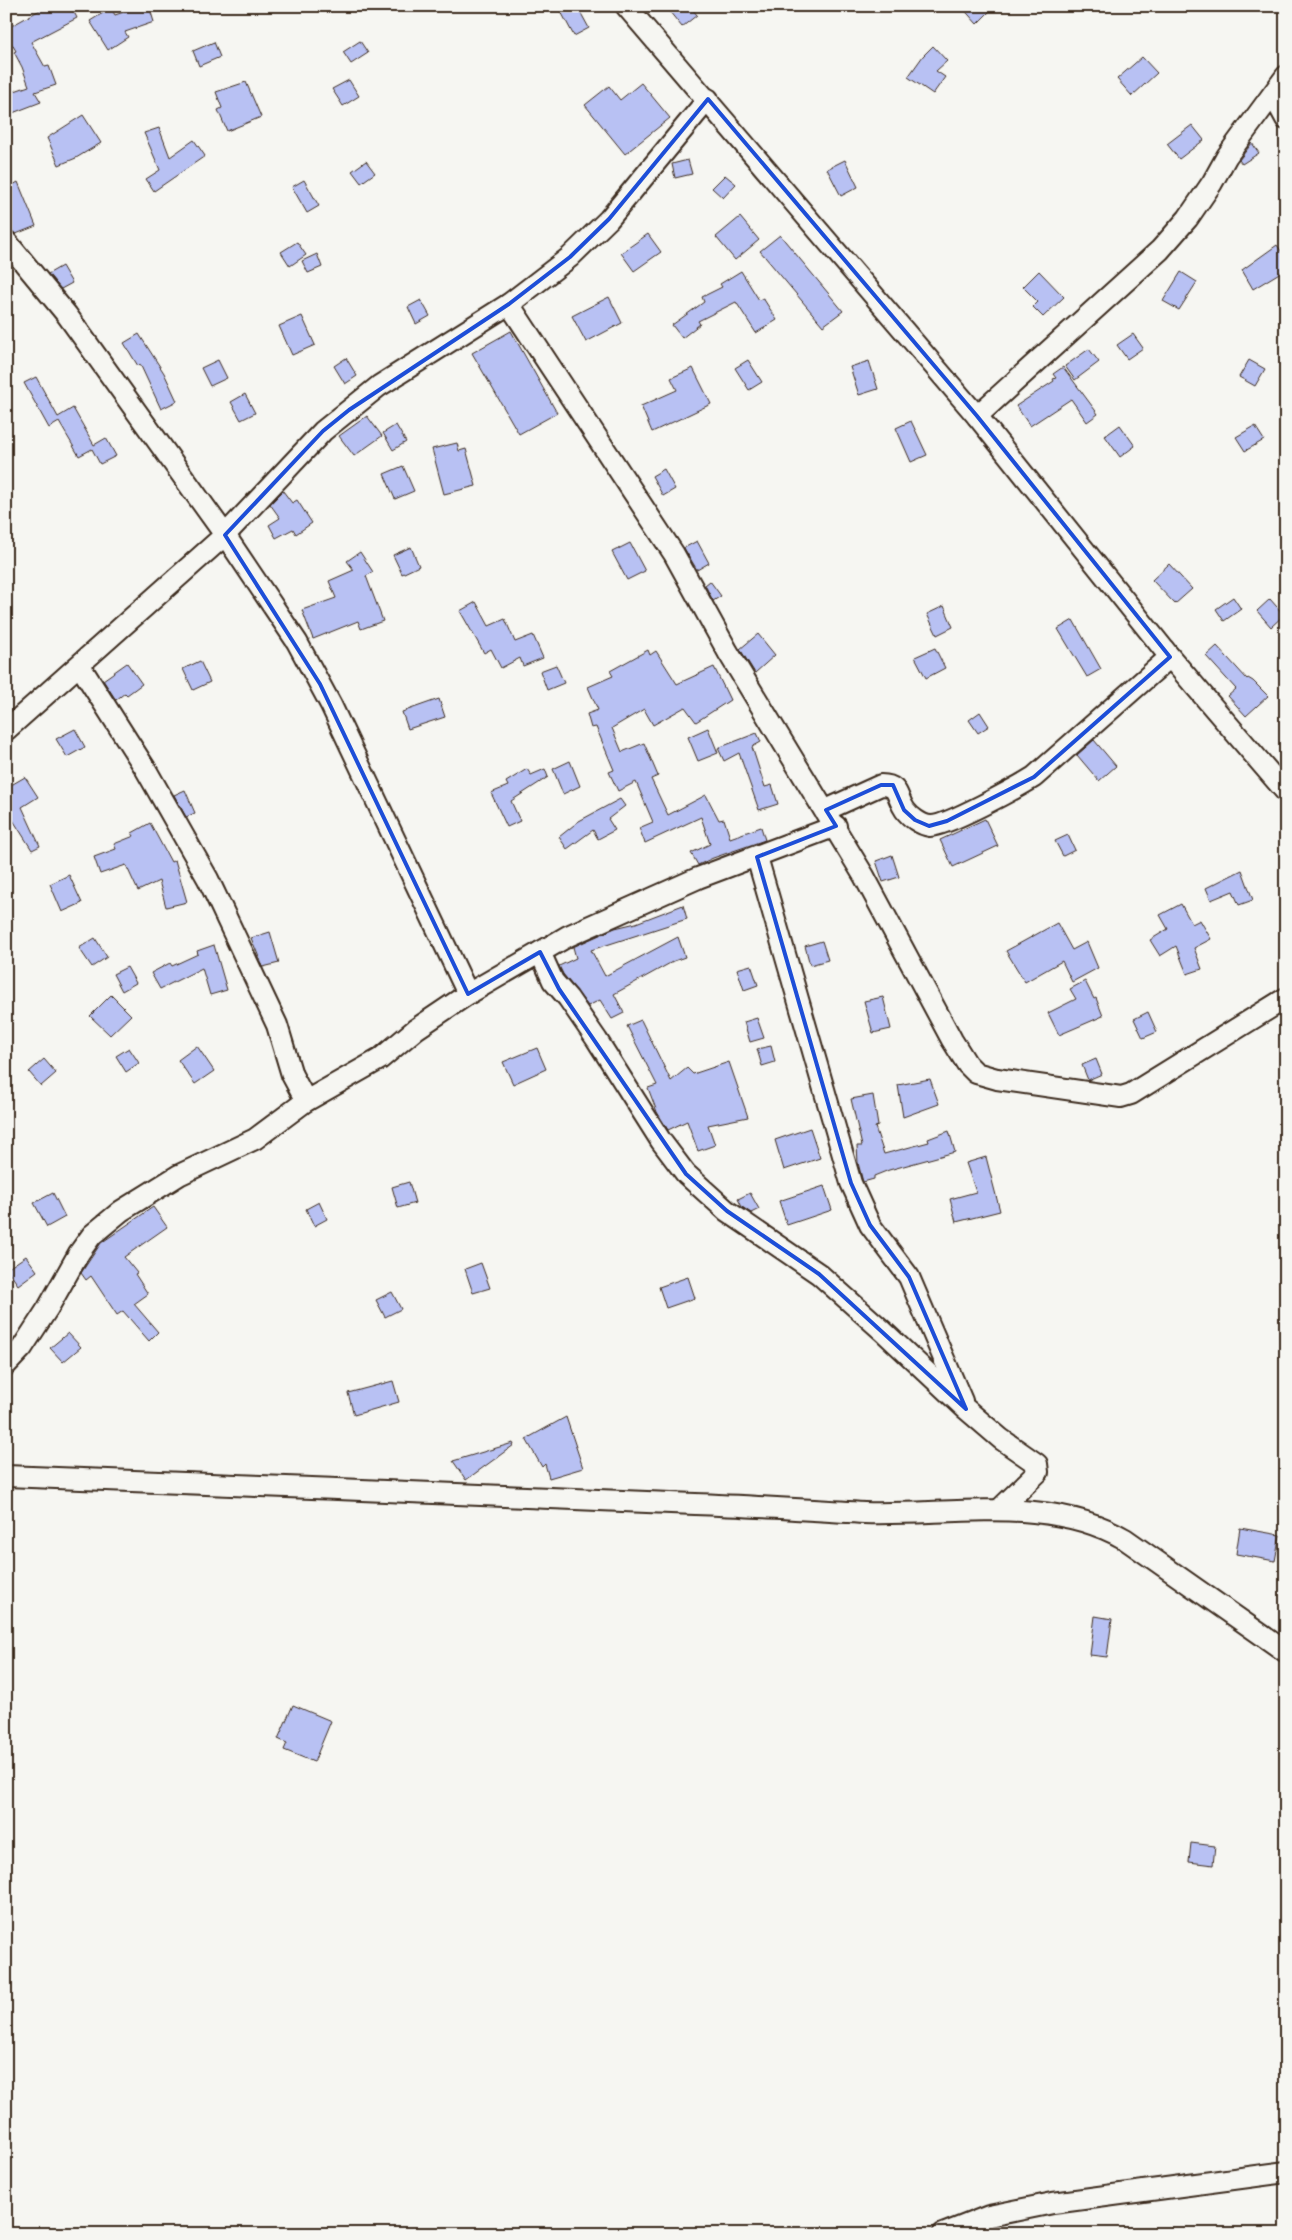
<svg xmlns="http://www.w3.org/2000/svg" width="1292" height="2240" font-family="Delius,sans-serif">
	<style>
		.building { fill: #b8c1f3; stroke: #3b2a1e }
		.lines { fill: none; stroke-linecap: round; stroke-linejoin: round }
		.street-casing { stroke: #3b2a1e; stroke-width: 24 }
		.street { stroke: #f6f6f2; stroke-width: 20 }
		.marked { fill: none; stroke: #1d4ed8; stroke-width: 4; stroke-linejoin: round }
	</style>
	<rect width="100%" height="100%" fill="#f6f6f2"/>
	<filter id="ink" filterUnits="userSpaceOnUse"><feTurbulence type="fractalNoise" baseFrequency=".02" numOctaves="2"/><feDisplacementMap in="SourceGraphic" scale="10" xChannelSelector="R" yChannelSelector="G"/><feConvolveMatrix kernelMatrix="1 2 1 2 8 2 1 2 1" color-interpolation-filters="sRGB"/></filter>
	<g filter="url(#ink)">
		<g class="building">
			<path d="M47,6h24l6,12 -46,24 14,25 4,-1 7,19 -21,7 6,10 -31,12 -4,-9v-11l23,-8 -7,-19 -8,-15 2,-1 -10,-17v-5z"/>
			<path d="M141,6h8l5,16 -29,10 3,5 -20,13 -18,-29 21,-13 4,7z"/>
			<path d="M558,6h19l12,22 -15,8z"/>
			<path d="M665,6h25l7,9 -15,12z"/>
			<path d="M961,6h34l-18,18z"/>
			<path d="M360,41l8,12 -17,11 -8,-12z"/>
			<path d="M214,42l6,15 -21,9 -6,-15z"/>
			<path d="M933,46l14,15 -11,10 9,6 -12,17 -25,-17 15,-21z"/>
			<path d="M1142,57l15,16 -25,23 -15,-17z"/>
			<path d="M349,80l10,16 -16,10 -11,-17z"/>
			<path d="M246,82l15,35 -34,14 -9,-21 4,-2 -6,-16z"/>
			<path d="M641,83l29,35 -45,36 -40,-49 24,-19 11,14z"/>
			<path d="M83,115l18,28 -25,15 -17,7 -12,-27z"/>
			<path d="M1192,125l12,15 -25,19 -12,-15z"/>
			<path d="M159,128l11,29 24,-17 11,16 -51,35 -8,-12 14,-9 -16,-37z"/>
			<path d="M1252,143l7,10 -17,11 -3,-4z"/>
			<path d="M688,160l4,14 -17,4 -3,-14z"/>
			<path d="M845,160l13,27 -17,9 -14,-27z"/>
			<path d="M366,161l9,12 -14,10 -9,-12z"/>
			<path d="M725,175l11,9 -13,14 -11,-10z"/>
			<path d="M304,180l15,26 -12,7 -15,-26z"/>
			<path d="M18,182l18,44 -20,8 -10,-5v-40z"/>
			<path d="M740,217l19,23 -24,20 -19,-23z"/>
			<path d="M648,234l13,18 -27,19 -13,-18z"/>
			<path d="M780,235l63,76 -20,15 -63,-75z"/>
			<path d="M297,242l9,13 -16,11 -9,-14z"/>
			<path d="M1277,245l9,13v11l-33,20 -11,-19z"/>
			<path d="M317,254l5,13 -14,6 -6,-12z"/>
			<path d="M62,266l10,17 -11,6 -13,-15z"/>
			<path d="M741,271l18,29 4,-2 14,22 -21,13 -20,-31 -38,19 2,3 -18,14 -10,-13 32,-23 -2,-5 20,-10 -2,-3z"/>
			<path d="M1039,271l25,26 -21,20 -10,-10 5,-5 -15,-15z"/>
			<path d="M1181,272l16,10 -18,28 -16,-9z"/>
			<path d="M609,297l13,26 -36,19 -14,-26z"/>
			<path d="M421,300l9,16 -14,8 -8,-17z"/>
			<path d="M302,316l13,29 -23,10 -13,-29z"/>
			<path d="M511,331l46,82 -38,21 -47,-81z"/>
			<path d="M139,334l25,39 13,28 -16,8 -21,-45 -2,2 -14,-23z"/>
			<path d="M1133,334l10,14 -16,11 -10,-14z"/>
			<path d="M1089,349l10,13 -24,18 -10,-14z"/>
			<path d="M346,358l11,18 -12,8 -11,-18z"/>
			<path d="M218,360l9,18 -17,8 -9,-18z"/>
			<path d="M748,360l14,22 -13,8 -14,-22z"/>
			<path d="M1249,360l16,9 -10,17 -16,-9z"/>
			<path d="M869,361l9,28 -19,6 -9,-28z"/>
			<path d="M1063,367l35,47 -11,8 -16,-23 -41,27 -14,-20 38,-25 -1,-2 3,-1 -3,-4z"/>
			<path d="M693,368l18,36 -59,28 -11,-26 36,-16 -6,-12z"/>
			<path d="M36,377l22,40 15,-9 21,37 12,-7 10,18 -16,8 -8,-15 -13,7 -20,-34 -10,6 -25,-45z"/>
			<path d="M245,394l10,19 -14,7 -10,-18z"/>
			<path d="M367,416l15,20 -28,20 -15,-20z"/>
			<path d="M911,421l16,34 -16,7 -15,-34z"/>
			<path d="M396,425l10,17 -13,8 -10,-17z"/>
			<path d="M1120,425l15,21 -15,11 -15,-21z"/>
			<path d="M1255,426l9,14 -19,11 -9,-14z"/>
			<path d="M457,443l2,8 7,-2 10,37 -32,8 -12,-45z"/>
			<path d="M403,466l11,25 -19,8 -11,-25z"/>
			<path d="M664,469l11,20 -12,7 -11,-20z"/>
			<path d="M283,491l9,12 5,-3 15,23 -16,11 -3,-5 -17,9 -7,-13 11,-7 -10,-14z"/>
			<path d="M697,541l12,22 -12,7 -13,-22z"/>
			<path d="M630,543l15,28 -18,9 -15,-28z"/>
			<path d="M411,547l8,19 -17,8 -9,-19z"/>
			<path d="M360,552l13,20 -7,4 17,45 -22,8 -3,-8 -45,18 -11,-29 34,-12 -7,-17 25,-11 -7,-9z"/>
			<path d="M1169,564l23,25 -17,15 -23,-24z"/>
			<path d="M710,581l11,15 -8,5 -8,-16z"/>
			<path d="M1233,597l8,12 -17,12 -8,-12z"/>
			<path d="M1270,599l14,16 -13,12 -14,-16z"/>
			<path d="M476,602l13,24 16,-7 10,23 18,-7 10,23 -20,8 -3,-8 -19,10 -10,-19 -7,4 -24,-42z"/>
			<path d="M944,606l9,21 -16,8 -10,-21z"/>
			<path d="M1073,620l28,49 -14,8 -29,-48z"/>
			<path d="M758,634l17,21 -20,18 -15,-24z"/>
			<path d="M1217,646l30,33 1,-1 5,3 15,15 -22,20 -18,-20 8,-7 -30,-33z"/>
			<path d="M935,648l10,20 -19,10 -11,-21z"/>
			<path d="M648,650l2,5 6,-4 21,33 37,-17 16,33 -34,22 -11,-15 -32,18 -9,-16 -32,19 10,24 22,-9 14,33 -7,3 17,36 38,-20 13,25 5,-1 6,19 31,-11 4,13 -52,18 -15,7 -7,-12 19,-9 -9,-27 -56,26 -6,-15 14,-6 -17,-40 -18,9 -9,-19 5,-2 -18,-43 -5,1 -4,-14 11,-4 -10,-23 25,-11 -3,-5z"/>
			<path d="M200,661l10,21 -17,8 -10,-21z"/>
			<path d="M127,663l15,21 -15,11 -2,-2 -9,7 -13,-20z"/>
			<path d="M556,665l8,18 -17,7 -7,-19z"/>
			<path d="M439,699l6,18 -37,12 -6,-17z"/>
			<path d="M980,712l9,14 -11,7 -9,-13z"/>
			<path d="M708,728l10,25 -20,8 -10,-24z"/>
			<path d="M75,729l10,18 -18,10 -11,-18z"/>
			<path d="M757,733l4,9 -9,5 13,40 7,-2 6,19 -19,6 -20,-57 -15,8 -6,-13z"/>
			<path d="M1094,740l22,26 -17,15 -22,-26z"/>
			<path d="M570,761l10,25 -17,8 -10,-25z"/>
			<path d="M527,769l4,6 14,-6 3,8 -37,24 9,20 -13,6 -16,-34 17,-7 -2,-4z"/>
			<path d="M25,777l13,20 -16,10 18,39 -8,4 -26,-41v-21z"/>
			<path d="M185,790l10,23 -9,4 -12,-22z"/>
			<path d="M620,799l5,7 -17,13 7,11 -17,9 -5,-9 -26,19 -8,-12 20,-16z"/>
			<path d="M985,819l13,27 -45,21 -13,-27z"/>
			<path d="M150,823l21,39 4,-2 12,42 -21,5 -7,-26 -21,10 -12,-26 -26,9 -6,-17 22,-8 -2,-5 20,-8 -2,-3z"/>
			<path d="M1068,835l7,15 -12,6 -8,-15z"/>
			<path d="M892,855l7,22 -16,5 -7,-21z"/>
			<path d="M1242,870l11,30 -14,5 -6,-14 -22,9 -5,-12z"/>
			<path d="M69,875l13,28 -20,9 -12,-28z"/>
			<path d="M1181,904l11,20 8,-4 11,19 -17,9 8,21 -15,5 -11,-28 -16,10 -10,-16 18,-11 -8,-14z"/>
			<path d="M683,905l4,14 -96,31 14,26 73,-39 7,20 -11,4 -60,33 10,19 -12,6 -12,-19 -12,6 -25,-32 -4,-8 17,-8 -3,-11 42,-19 21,-5z"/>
			<path d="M1057,923l15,27 15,-8 11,26 -26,14 -10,-21 -37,21 -19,-31z"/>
			<path d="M270,932l9,31 -16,4 -12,-29z"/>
			<path d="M95,938l12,19 -15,10 -13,-19z"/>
			<path d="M822,941l6,19 -18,5 -5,-19z"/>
			<path d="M214,945l13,45 -17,5 -8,-27 -42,21 -9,-16 19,-10 2,3 26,-12 -1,-3z"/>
			<path d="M751,965l7,20 -14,5 -7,-21z"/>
			<path d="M127,967l9,16 -14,8 -9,-17z"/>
			<path d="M1085,981l9,18 2,-1 7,18 -44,19 -11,-22 28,-14 -6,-10z"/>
			<path d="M111,995l20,20 -21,20 -20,-19z"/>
			<path d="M883,997l8,32 -18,4 -9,-32z"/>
			<path d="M1148,1012l9,20 -14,6 -9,-19z"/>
			<path d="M757,1018l7,20 -14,4 -6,-20z"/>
			<path d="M641,1020l30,61 16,-13 6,6 36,-12 19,55 -40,8 7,20 -17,6 -11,-30 -19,9 -11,-18 -9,-24 9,-3 -30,-59z"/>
			<path d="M197,1046l17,25 -19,13 -17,-24z"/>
			<path d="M771,1046l4,16 -13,4 -5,-17z"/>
			<path d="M129,1048l10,15 -13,9 -10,-16z"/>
			<path d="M537,1048l9,21 -33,15 -10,-22z"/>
			<path d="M44,1059l12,14 -15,13 -12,-14z"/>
			<path d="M1096,1059l6,15 -14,6 -6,-15z"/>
			<path d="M930,1079l9,25 -36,13 -5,-32z"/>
			<path d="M873,1095l5,31 -3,1 9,27 45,-12 -1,-3 21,-8 6,21 -66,18 -15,6v3l-11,3 -5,-19 -1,-17h5l-11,-47z"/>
			<path d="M810,1128l10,30 -36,12 -9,-30z"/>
			<path d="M986,1157l14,54 -44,11 -6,-23 26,-7 -10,-29z"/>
			<path d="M409,1182l6,21 -17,5 -6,-21z"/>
			<path d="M824,1186l8,24 -45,15 -8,-24z"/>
			<path d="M53,1193l12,24 -18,10 -13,-24z"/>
			<path d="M750,1193l9,16 -8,4 -9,-6 -4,-8z"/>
			<path d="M319,1202l8,17 -13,7 -8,-17z"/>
			<path d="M153,1207l14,20 -43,30 13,16 -2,1 13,20 -14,10 24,28 -9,9 -26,-30 -6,4 -26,-39 -5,4 -5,-7 20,-30z"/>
			<path d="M26,1256l11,15 -19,14 -11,-16z"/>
			<path d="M481,1263l9,25 -17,5 -8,-24z"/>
			<path d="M688,1277l7,21 -29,10 -7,-21z"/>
			<path d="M392,1292l9,17 -16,8 -9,-17z"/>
			<path d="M68,1333l13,14 -18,15 -13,-14z"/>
			<path d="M393,1381l6,21 -45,13 -6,-22z"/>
			<path d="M566,1417l17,51 -34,10 -4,-14 -3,3 -16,-28z"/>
			<path d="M513,1443l1,2 -48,35 -13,-19z"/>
			<path d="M1240,1528l40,7 -5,26 -39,-7z"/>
			<path d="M1095,1616l17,3 -5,38 -17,-2z"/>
			<path d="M293,1705l38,16 -17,41 -30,-12 3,-7 -9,-4z"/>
			<path d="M1191,1843l24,3 -2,19 -24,-3z"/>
		</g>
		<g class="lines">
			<defs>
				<g id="street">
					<path d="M626,6l351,410 193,241 116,135"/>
					<path d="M1273,95l13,24"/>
					<path d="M6,241l61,74 158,220 72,107 34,63 137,289"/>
					<path d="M509,304l165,250 54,98 136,224 88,164 15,24 9,9 21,6 124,18 10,-3 155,-96"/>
					<path d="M977,416l183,-166 28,-32 24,-35 15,-27 59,-80"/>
					<path d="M80,666l65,102 63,111 69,146 15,50 14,26"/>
					<path d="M6,730l219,-195 98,-104 56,-45 130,-82 61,-47 39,-38 99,-120"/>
					<path d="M826,810l55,-25c19,0 15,12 24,25 5,7 16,15 25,16 15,1 88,-39 104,-49l136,-120"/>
					<path d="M757,857l94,326 19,42 39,52 53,124"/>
					<path d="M540,952l13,29 15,17 29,42 64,101 25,33 41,37 92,63 64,57 83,78 35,30 36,25 1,8 -39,38"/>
					<path d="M6,1365l16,-17 26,-40 31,-55 13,-18 29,-24 58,-36 76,-36 51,-38 74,-42 36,-30 52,-35 100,-58 130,-58 138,-52"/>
					<path d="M6,1476c230,9 459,18 689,28 57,2 113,6 169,9 85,3 184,-19 261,26l161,113"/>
					<path d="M943,2234l46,-18 64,-13 233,-31"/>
				</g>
			</defs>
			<use href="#street" class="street-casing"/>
			<use href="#street" class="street"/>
		</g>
	</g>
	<path class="marked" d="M708,99l269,317 193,241 -136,120 -87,44 -18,5 -14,-6 -11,-10 -11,-25h-12l-55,25 10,16 -79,31 94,326 19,42 39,52 57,132 -147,-135 -92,-63 -41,-37 -127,-185 -19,-37 -72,42 -148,-310 -95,-149 98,-104 26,-21 160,-106 61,-47 39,-38z"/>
	<rect width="1292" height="2240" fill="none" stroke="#f6f6f2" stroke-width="25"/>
	<rect x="12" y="12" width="1267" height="2215" fill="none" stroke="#3b2a1e" stroke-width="2" filter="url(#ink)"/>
</svg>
